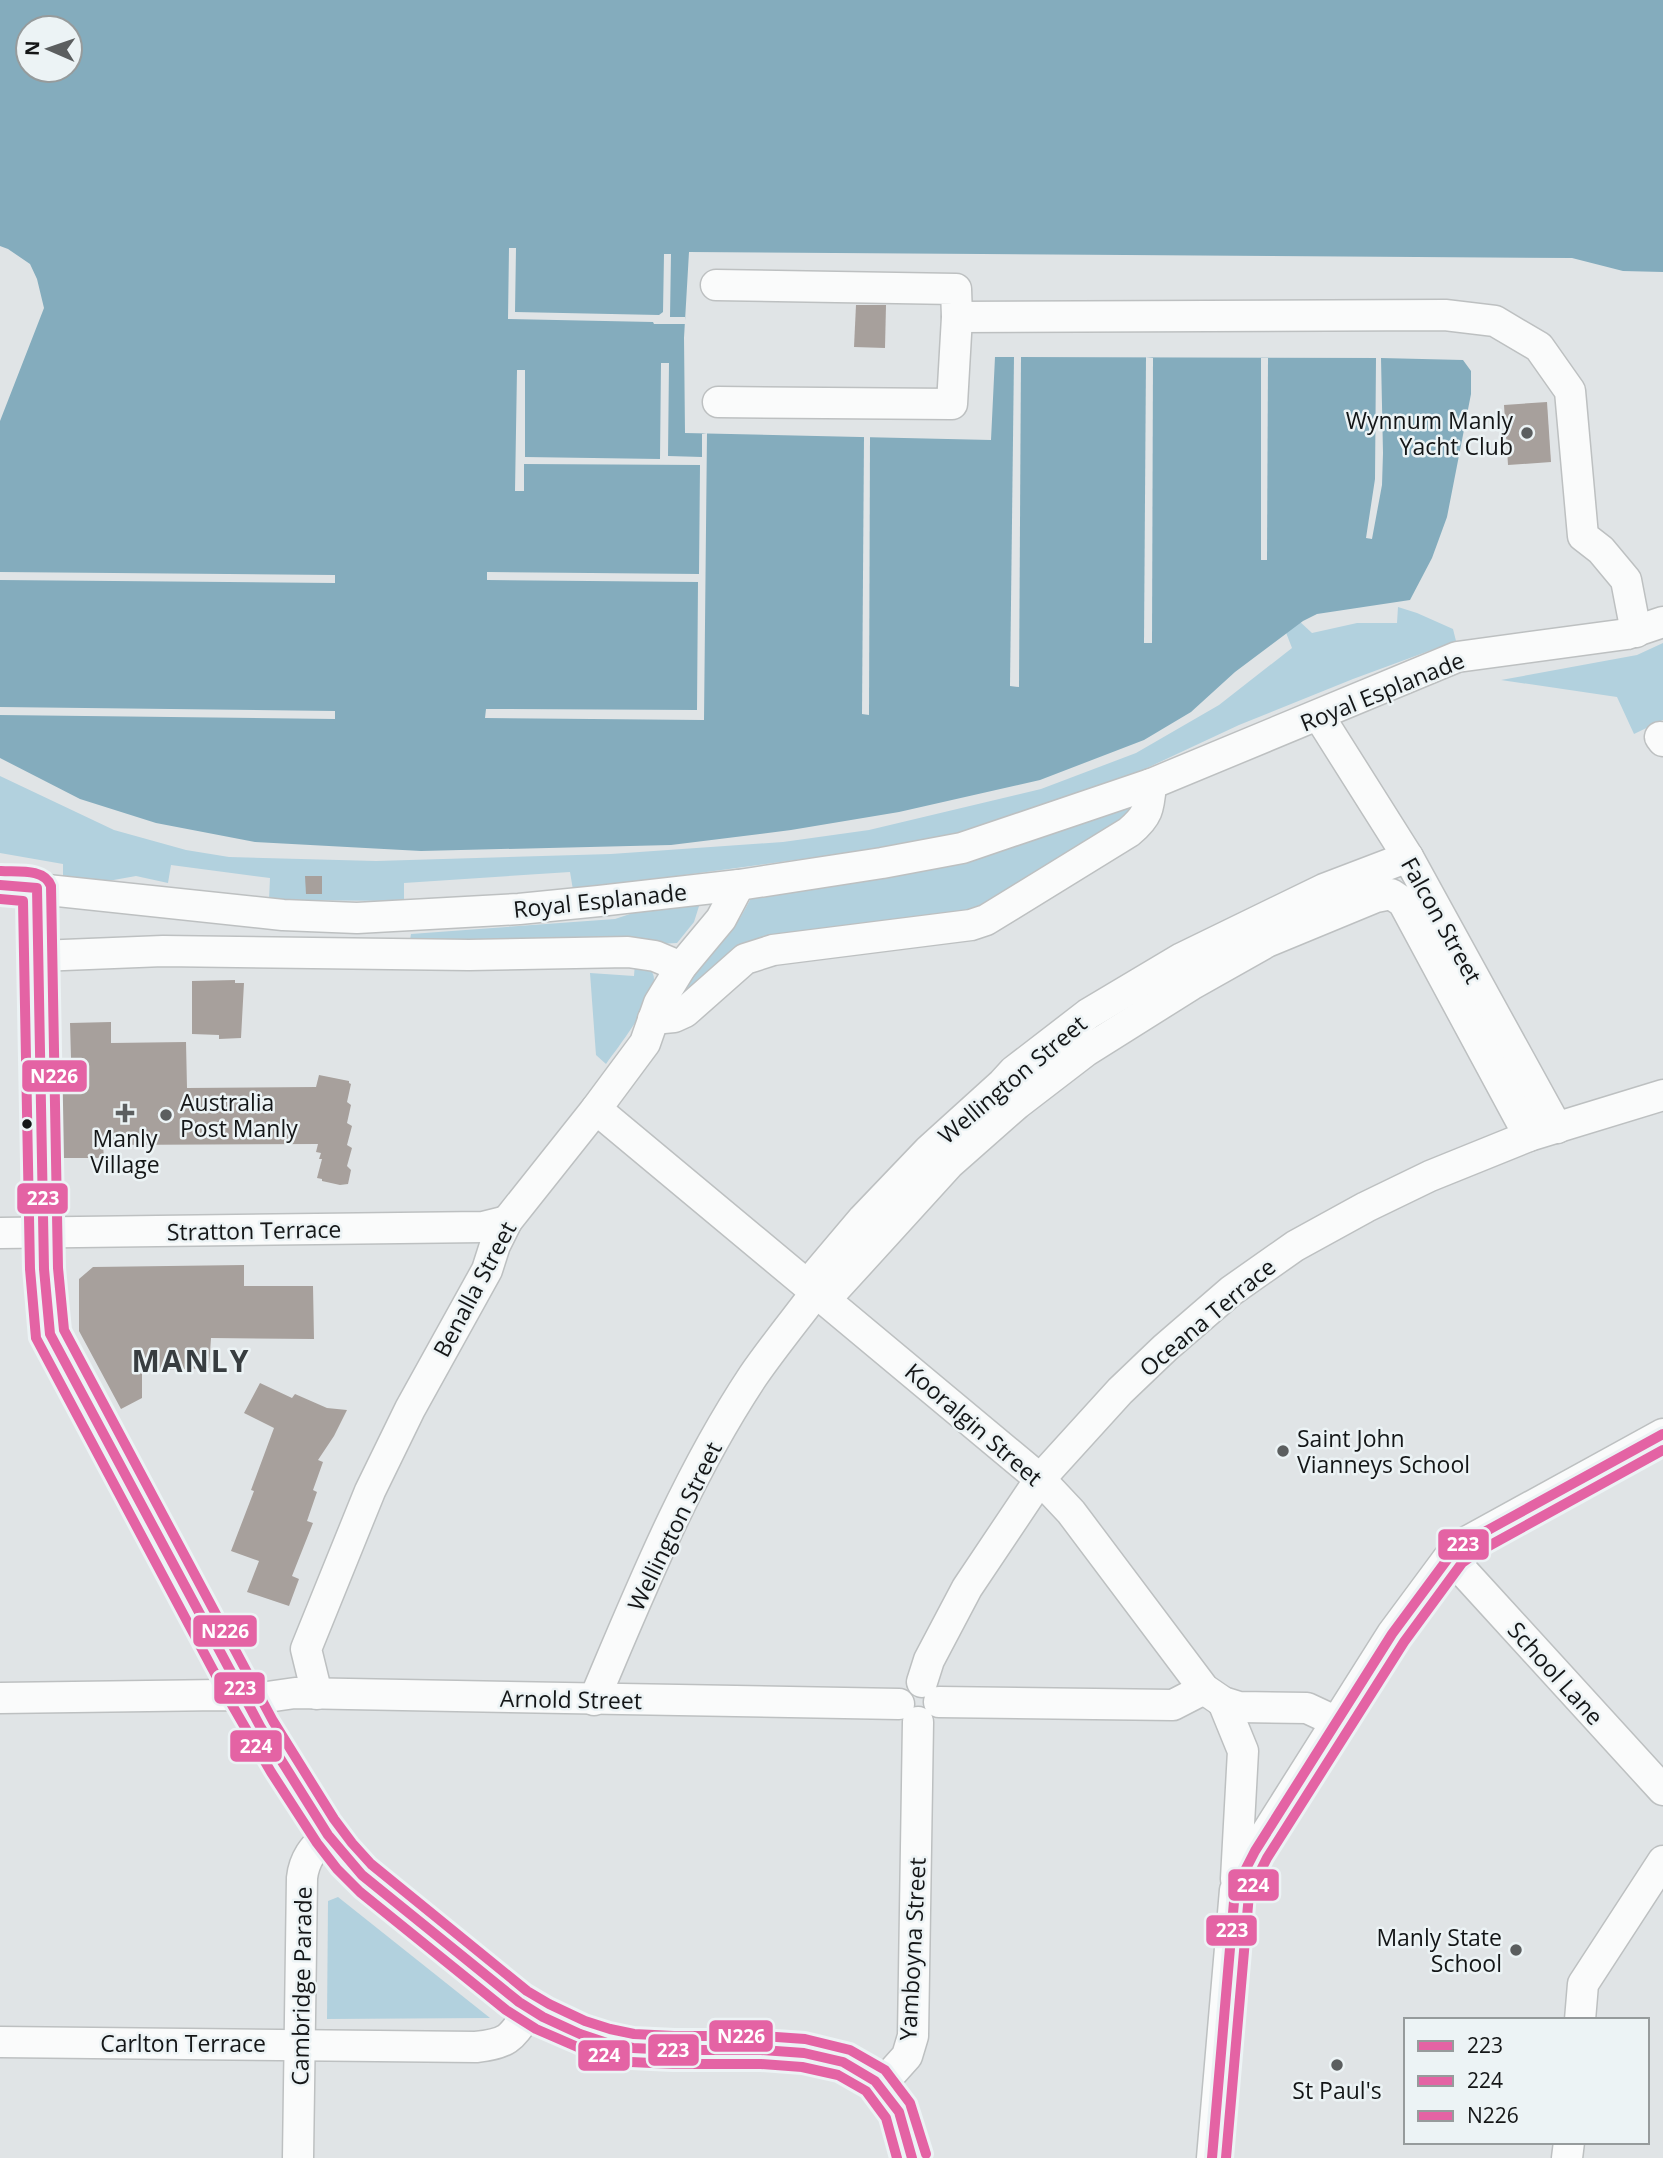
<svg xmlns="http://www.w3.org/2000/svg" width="1663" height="2158" font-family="'Open Sans',sans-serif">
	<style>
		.green { fill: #b2d1de }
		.water { fill: #84acbd; fill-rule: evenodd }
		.pier { fill: #e0e4e6 }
		.building { fill: #a7a09c }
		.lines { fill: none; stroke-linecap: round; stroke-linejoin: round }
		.minor-casing { stroke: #bdc0c1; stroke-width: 33 }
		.minor { stroke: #fafbfb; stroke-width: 30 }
		.bus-1-casing { stroke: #ecf3f5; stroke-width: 16 }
		.bus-2-casing { stroke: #ecf3f5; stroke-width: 16 }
		.bus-3-casing { stroke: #ecf3f5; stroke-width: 16 }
		.bus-1 { stroke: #e463a4; stroke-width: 10 }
		.bus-2 { stroke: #e463a4; stroke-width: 10 }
		.bus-3 { stroke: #e463a4; stroke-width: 10 }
		.poi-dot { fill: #5b5e5f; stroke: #ecf3f5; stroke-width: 2.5 }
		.bus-dot { fill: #141617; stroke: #ecf3f5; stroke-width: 2.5 }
		.labels { text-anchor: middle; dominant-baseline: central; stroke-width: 5; stroke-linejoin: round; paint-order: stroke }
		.poi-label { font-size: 23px; fill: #141617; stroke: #ecf3f5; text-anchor: end }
		.street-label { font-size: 23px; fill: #141617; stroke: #ecf3f5 }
		.district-label { font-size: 30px; font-weight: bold; letter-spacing: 2px; fill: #383d40; stroke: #ecf3f5 }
		.line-badge { stroke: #ecf3f5; stroke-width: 2.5 }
		.badge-label { font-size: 19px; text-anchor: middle; font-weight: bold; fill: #fff }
	</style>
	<rect width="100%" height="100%" fill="#e0e4e6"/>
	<g class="green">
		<path d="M1398,607l19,6 36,16 3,12 -103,38 -114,46 -107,50 -135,49 -90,21 -334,45 -3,-18 -166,11v18l-135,-1 1,-22 -99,-13 -3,18 -32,-7 -28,5 -45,-4v-13l-63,-11v-77l114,54 72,20 43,7 147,4 235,-7 172,-12 86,-12 172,-41 95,-36 83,-48 73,-57 -7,-18 13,-10 14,13 45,-10h40z"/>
		<path d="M1663,643v77l-29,14 -17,-37 -116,-17 136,-25z"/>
		<path d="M1131,805l8,5 -162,103 -223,34 -65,46 -10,3 -1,-9 62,-69 14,-25 135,-25 105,-15z"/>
		<path d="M700,903l-6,19 -17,21 -114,6 -154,-2 2,-13 204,-15 33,-11z"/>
		<path d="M635,963c8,2 14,3 18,11 8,19 -35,73 -47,90l-10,-9 -6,-82 44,3z"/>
		<path d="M338,1897l152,121 -163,1 1,-118z"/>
	</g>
	<path class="water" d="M0,0h1663v272l-40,-1 -51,-13 -883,-6 -5,86 1,95 306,7 4,-83 386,1 82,2 8,11v23l-24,123 -15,41 -22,42 -93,14 -14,7 -68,51 -44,40 -47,28 -104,40 -141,32 -108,18 -120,15 -250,6 -166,-9 -99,-19 -76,-24 -80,-41v-337l44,-113 -7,-29 -7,-15 -22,-15 -8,-3zM28,28h42v42h-42z"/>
	<g class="pier">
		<path d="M509,248h7l-1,64 144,3 4,-3 1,-58h7l-1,63h15v7h-31l-1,-2 -145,-3z"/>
		<path d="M1014,357h7l-2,330 -9,-1z"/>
		<path d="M1146,357l7,1 -1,285h-8z"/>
		<path d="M1261,358h7l-1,202h-6z"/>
		<path d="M1376,358h5l2,95 -1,32 -10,54 -6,-1 9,-59z"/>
		<path d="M661,363h8l-1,93 34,1v-23l5,-1 -3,287 -219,-2 1,-9 211,1 1,-128 -211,-2v-8l212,2 1,-109 -176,-1v27h-9l2,-121h8v87l135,2z"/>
		<path d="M864,437h6l-1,278 -7,-1z"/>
		<path d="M0,572l335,3v8l-335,-3z"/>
		<path d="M0,707l335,4v8l-335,-4z"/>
	</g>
	<g class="building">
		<path d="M856,305h30l-1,43 -31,-1z"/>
		<path d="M1547,402l4,60 -43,3 -4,-60z"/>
		<path d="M305,876h17v18h-16z"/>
		<path d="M235,980v3h9l-3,55 -22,1v-4l-27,-1v-53z"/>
		<path d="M111,1022v21l75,-1 1,46 129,-1 3,-12 30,6v2l2,1 -4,18 4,3 -4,18 5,3 -5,19 5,3 -5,18 4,4 -3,14 -8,1 -18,-4v-2l-5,-1 5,-19h-3l2,-6 -5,-1 2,-8 -215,1 1,13h-43l-2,-100h12l-1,-35z"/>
		<path d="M244,1265v21h69l1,53 -103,-1 -2,30 -67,3v27l-21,11 -42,-78v-52l14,-12z"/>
		<path d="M260,1383l32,15 3,-4 32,14 20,2 -13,26 -16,24 5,2 -10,28 4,2 -10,29 6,2 -21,53 7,3 -10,27 -42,-14 12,-31 -28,-10 23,-60 -3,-1 23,-62 -30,-15z"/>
	</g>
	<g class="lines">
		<defs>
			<g id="minor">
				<path d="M716,285l240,4 1,28 488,-2 50,6 44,26 31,44 13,145 18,14 25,30 10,52"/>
				<path d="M718,402l234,2 5,-87"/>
				<path d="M1319,716l89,141 149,271"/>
				<path d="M1660,737l3,4"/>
				<path d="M0,885l283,30 74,3 162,-9 80,-8 140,-16 143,-22 80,-15 189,-64 306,-127 170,-23 36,-12"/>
				<path d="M37,888c2,90 4,181 6,271 1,59 -3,117 7,175 56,108 113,214 170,320 27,50 55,99 85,146 15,23 30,48 50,68 17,18 40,33 59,50 28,23 56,47 86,69 10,8 20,17 31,23 30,18 67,34 102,38 101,13 262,-37 279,110"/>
				<path d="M39,956l124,-5 306,4 159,-3 27,4 26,11"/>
				<path d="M653,1019l21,-2 11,-5 60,-53 28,-9 198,-25 15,-5 143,-88c19,-16 20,-23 22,-48"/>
				<path d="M596,1109l444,370 31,33 133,177 19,13 16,5 68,1 30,14"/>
				<path d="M0,1233l483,-6 24,-6"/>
				<path d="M808,1284l55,-65 66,-69 74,-67 11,-12 74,-57 94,-56 142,-69 84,-32"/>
				<path d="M826,1299l124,-136 67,-59 69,-53 105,-66 76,-43 109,-45 15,-3 12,8 126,234"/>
				<path d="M1452,1553l11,18 200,219"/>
				<path d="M922,1682l7,-22 38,-72 73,-109 80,-88 45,-43 66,-57 64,-45 71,-39 64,-31 99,-40 134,-41"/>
				<path d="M317,1694l-11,-45 64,-158 40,-82 77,-139 8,-25 12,-24 89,-112 49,-66 14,-40 22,-36 40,-48 18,-34"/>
				<path d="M0,1698l221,-3 46,2 28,-4 604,11"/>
				<path d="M594,1700c47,-111 92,-223 159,-324 20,-29 43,-57 64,-85"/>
				<path d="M939,1702l234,3 31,-16"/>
				<path d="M1223,1702l20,49 -7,128"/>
				<path d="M1580,2020l3,-36 80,-123"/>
				<path d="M0,2042l476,5c34,-4 35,-9 54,-37"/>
				<path d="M881,2085l26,-29 6,-20 5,-314"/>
				<path d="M298,2158l4,-280c2,-19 12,-31 25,-43"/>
				<path d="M1212,2158l23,-268 20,-39 137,-217 60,-81 16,-12 195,-107"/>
				<path d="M1567,2158l2,-16"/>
			</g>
		</defs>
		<use href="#minor" class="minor-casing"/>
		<use href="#minor" class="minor"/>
		<defs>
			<g id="bus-1">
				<path d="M0,885l37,3 7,381 6,65 211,394 67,107 34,40 157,127 24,15 37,17 27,9 26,5 40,2h88l43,3 39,9 32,19 24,31 13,46"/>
				<path d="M1212,2158l23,-268 20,-39 137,-217 60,-81 16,-12 195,-107"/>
			</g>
			<g id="bus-2">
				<path d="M0,899l23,2 7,368 6,69 192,360 43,74 46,71 20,26 23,23 146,118 30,19 53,23 42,10 42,2h88l41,3 36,8 28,16 20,27 11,40"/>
				<path d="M1226,2158l23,-264 18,-36 137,-216 58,-79 14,-10 187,-103"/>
			</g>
			<path id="bus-3" d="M1,871c17,1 43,-3 50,15l7,382 6,62 209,391 61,98 18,24 19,21 156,127 22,13 36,17 25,8 24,5 40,2h87l44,3 45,11 35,20 25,33 16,51"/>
		</defs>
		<use href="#bus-1" class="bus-1-casing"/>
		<use href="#bus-2" class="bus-2-casing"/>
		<use href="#bus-3" class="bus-3-casing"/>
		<use href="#bus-1" class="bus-1"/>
		<use href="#bus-2" class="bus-2"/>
		<use href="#bus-3" class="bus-3"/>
	</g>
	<g class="poi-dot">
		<circle cx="1527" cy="433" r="7"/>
		<path d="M121.5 1102.5h7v7h7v7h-7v7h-7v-7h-7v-7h7z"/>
		<circle cx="166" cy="1115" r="7"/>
		<circle cx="1283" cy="1451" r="7"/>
		<circle cx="1516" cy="1950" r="7"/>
		<circle cx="1337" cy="2065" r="7"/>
	</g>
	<circle class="bus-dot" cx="27" cy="1124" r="6"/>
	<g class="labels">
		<g class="poi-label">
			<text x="1513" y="420">Wynnum Manly<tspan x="1513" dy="26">Yacht Club</tspan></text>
			<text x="180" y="1102" text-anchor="start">Australia<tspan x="180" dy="26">Post Manly</tspan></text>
			<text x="125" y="1138" text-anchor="middle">Manly<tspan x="125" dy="26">Village</tspan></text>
			<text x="1297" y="1438" text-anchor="start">Saint John<tspan x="1297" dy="26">Vianneys School</tspan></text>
			<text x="1502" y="1937">Manly State<tspan x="1502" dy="26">School</tspan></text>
			<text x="1337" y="2090" text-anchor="middle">St Paul's</text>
		</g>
		<g class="street-label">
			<text transform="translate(1382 691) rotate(-22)">Royal Esplanade</text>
			<text transform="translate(600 900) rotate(-6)">Royal Esplanade</text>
			<text transform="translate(1442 920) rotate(61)">Falcon Street</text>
			<text transform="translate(1012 1079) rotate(-40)">Wellington Street</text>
			<text transform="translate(254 1230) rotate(-1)">Stratton Terrace</text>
			<text transform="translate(474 1289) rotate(-62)">Benalla Street</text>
			<text transform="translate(1207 1317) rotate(-40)">Oceana Terrace</text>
			<text transform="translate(974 1424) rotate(41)">Kooralgin Street</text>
			<text transform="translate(674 1526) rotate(-64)">Wellington Street</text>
			<text transform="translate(1556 1673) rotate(48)">School Lane</text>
			<text transform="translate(571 1699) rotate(1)">Arnold Street</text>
			<text transform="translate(912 1949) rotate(-87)">Yamboyna Street</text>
			<text transform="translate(301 1986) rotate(-89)">Cambridge Parade</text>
			<text x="183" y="2043">Carlton Terrace</text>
		</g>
		<g class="district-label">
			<text x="191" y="1360">MANLY</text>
		</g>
	</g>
	<g class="line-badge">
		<rect x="21" y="1059" width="67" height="34" rx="7" fill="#e463a4"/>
		<rect x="16" y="1182" width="53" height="33" rx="7" fill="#e463a4"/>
		<rect x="1437" y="1528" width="53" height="33" rx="7" fill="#e463a4"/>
		<rect x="192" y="1614" width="66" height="34" rx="7" fill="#e463a4"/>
		<rect x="213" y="1671" width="53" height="34" rx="7" fill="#e463a4"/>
		<rect x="229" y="1729" width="54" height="34" rx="7" fill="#e463a4"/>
		<rect x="1227" y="1868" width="53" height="34" rx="7" fill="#e463a4"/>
		<rect x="1205" y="1914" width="53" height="33" rx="7" fill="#e463a4"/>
		<rect x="708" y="2019" width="66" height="34" rx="7" fill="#e463a4"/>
		<rect x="647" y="2033" width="53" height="34" rx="7" fill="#e463a4"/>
		<rect x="577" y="2039" width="54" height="33" rx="7" fill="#e463a4"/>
	</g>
	<g class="badge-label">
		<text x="54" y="1083">N226</text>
		<text x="43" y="1205">223</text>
		<text x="1463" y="1551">223</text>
		<text x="225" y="1638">N226</text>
		<text x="240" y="1695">223</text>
		<text x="256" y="1753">224</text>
		<text x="1253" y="1892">224</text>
		<text x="1232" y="1937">223</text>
		<text x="741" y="2043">N226</text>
		<text x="673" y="2057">223</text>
		<text x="604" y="2062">224</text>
	</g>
	<rect x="1404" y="2018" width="245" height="126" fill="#ecf3f5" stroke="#969b9c" stroke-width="2"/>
	<rect x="1418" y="2041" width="35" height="10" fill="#e463a4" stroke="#969b9c" stroke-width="2"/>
	<text x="1467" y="2053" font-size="21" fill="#141617">223</text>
	<rect x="1418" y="2076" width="35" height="10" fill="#e463a4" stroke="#969b9c" stroke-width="2"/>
	<text x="1467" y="2088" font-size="21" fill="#141617">224</text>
	<rect x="1418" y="2111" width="35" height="10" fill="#e463a4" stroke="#969b9c" stroke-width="2"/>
	<text x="1467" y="2123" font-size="21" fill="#141617">N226</text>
	<g transform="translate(49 49) rotate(272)"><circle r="33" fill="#ecf3f5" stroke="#969b9c" stroke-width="2"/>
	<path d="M0-5L12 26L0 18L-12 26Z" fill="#5b5e5f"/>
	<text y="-10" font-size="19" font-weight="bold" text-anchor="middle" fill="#141617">N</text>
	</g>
</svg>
